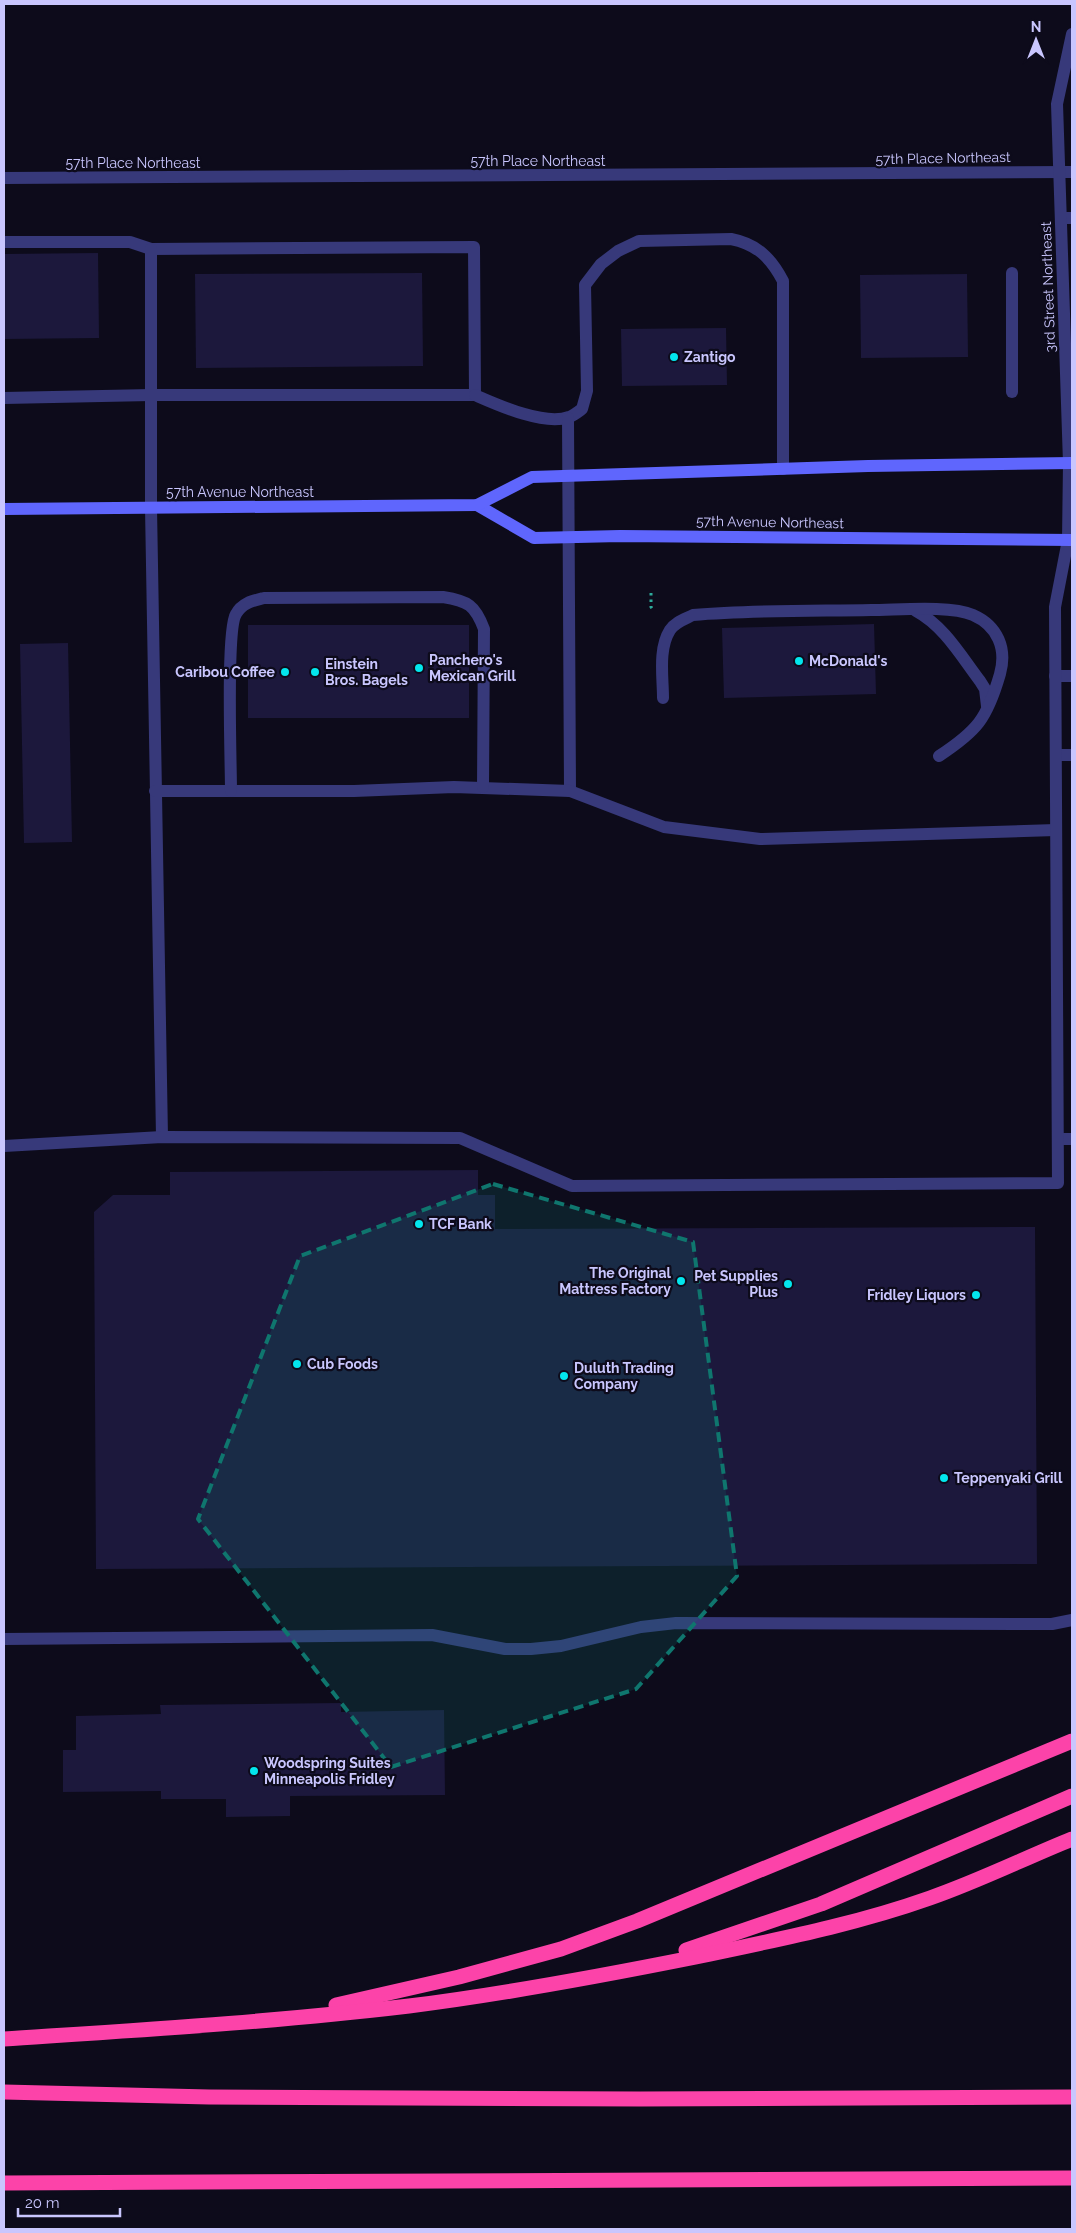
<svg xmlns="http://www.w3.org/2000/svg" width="1076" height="2233" font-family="Raleway,sans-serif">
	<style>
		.building { fill: #1c183c }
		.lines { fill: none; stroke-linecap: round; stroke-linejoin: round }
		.path { stroke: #2eab9b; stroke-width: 3; stroke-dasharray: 2.5 4; stroke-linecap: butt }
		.lane { stroke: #37397a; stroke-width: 12 }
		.street { stroke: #37397a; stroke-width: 12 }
		.secondary { stroke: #5f66fd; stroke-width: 12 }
		.highway { stroke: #fc43a9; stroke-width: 15 }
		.marked { fill: #0f766e; fill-opacity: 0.2; stroke: #0f766e; stroke-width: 4; stroke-dasharray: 10 6; stroke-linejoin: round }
		.poi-dot { fill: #03e6ed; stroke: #0d0b1b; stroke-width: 2 }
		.labels { text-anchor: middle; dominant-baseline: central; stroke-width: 4.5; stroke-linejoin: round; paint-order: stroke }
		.street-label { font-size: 14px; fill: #c9c6fe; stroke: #0d0b1b }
		.poi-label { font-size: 14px; font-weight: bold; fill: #c9c6fe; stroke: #0d0b1b; text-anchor: start }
	</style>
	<rect width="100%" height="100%" fill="#0d0b1b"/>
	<g class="building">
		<path d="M98,253l1,85 -95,1v-85z"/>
		<path d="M422,273l1,93 -227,2 -1,-94z"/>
		<path d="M967,274l1,83 -107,1 -1,-83z"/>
		<path d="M726,328l1,57 -105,1 -1,-57z"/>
		<path d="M874,624l2,70 -152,4 -2,-70z"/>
		<rect x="248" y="625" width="221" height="93"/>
		<path d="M68,643l4,199 -48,1 -4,-199z"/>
		<path d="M478,1170v25h17v34l540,-2 2,337 -941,5 -2,-357 19,-17h57v-23z"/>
		<path d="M341,1703v9l103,-2 1,85 -155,1v20l-64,1v-18h-65v-8l-98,1v-42h13v-34l85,-2 -1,-9z"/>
	</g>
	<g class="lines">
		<path class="path" d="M651,593v14l3,4"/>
		<g class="lane">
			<path d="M1061,218h11"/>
			<path d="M4,242h126l21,7 323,-2 1,148h-324l-147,3"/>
			<path d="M151,249v259l11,629"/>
			<path d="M1012,273v119"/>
			<path d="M475,395c23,10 69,31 94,22 4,-1 9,-5 13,-8l5,-18 -2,-106 16,-21 17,-13 21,-10 92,-2c26,5 40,19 52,42v188"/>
			<path d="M568,418l2,373"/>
			<path d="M916,611c28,15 45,45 64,70l5,8 2,17"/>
			<path d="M1055,676h17"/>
			<path d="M663,698c0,-21 -5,-49 7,-68 5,-8 15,-11 23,-15 59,-5 119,-4 178,-5 27,0 79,-5 102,5 25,11 34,34 27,59 -13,45 -23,57 -61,82"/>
			<path d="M1056,755h16"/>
			<path d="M155,791h199l100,-4 116,4 94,36 96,12 296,-9"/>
			<path d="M231,791c0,-28 -5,-161 5,-177 6,-11 16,-13 28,-16l179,-1c25,4 32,8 41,32l-1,158"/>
			<path d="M1058,1139h14"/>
			<path d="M4,1146l158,-9 298,1 112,48 486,-3 -3,-576 13,-67"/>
			<path d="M4,1639l428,-4 73,14h26l30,-3 80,-19 35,-4 376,1 20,-4"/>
		</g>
		<g class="street">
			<path d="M4,178l1068,-6"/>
			<path d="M1068,540l1,-77 -12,-359 15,-70"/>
		</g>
		<g class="secondary">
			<path d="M477,505l57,33 86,-2 452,4"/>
			<path d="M4,509l473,-4 55,-28 336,-11 204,-3"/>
		</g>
		<g class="highway">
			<path d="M686,1950l135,-46 251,-108"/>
			<path d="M336,2005l123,-28 102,-28 76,-28 435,-180"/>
			<path d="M4,2039c135,-9 270,-17 405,-33 96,-12 192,-30 287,-49 79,-17 158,-32 234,-59 49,-17 95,-40 142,-59"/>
			<path d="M4,2092l205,5 431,2 432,-2"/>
			<path d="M4,2183l1068,-5"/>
		</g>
	</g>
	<path class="marked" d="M493,1184l200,58 44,334 -101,113 -245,78 -193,-248 102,-263z"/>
	<g class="poi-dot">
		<circle cx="674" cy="357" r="5"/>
		<circle cx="799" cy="661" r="5"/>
		<circle cx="419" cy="668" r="5"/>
		<circle cx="285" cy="672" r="5"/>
		<circle cx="315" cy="672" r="5"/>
		<circle cx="419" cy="1224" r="5"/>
		<circle cx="681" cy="1281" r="5"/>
		<circle cx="788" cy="1284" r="5"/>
		<circle cx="976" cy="1295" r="5"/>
		<circle cx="297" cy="1364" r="5"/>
		<circle cx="564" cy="1376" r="5"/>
		<circle cx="944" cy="1478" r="5"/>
		<circle cx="254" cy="1771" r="5"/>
	</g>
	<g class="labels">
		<g class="street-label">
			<text transform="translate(943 158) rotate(-1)">57th Place Northeast</text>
			<text x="538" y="161">57th Place Northeast</text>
			<text x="133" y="163">57th Place Northeast</text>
			<text transform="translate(1048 287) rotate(-92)">3rd Street Northeast</text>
			<text x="240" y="492">57th Avenue Northeast</text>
			<text transform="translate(770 522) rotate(1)">57th Avenue Northeast</text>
		</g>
		<g class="poi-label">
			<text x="684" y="357">Zantigo</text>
			<text x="429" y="660">Panchero's<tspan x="429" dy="16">Mexican Grill</tspan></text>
			<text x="809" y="661">McDonald's</text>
			<text x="325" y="664">Einstein<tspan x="325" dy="16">Bros. Bagels</tspan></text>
			<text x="275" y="672" text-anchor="end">Caribou Coffee</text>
			<text x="429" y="1224">TCF Bank</text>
			<text x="671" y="1273" text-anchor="end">The Original<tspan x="671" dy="16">Mattress Factory</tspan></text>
			<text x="778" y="1276" text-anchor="end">Pet Supplies<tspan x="778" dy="16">Plus</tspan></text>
			<text x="966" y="1295" text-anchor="end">Fridley Liquors</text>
			<text x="307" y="1364">Cub Foods</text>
			<text x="574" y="1368">Duluth Trading<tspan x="574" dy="16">Company</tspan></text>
			<text x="954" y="1478">Teppenyaki Grill</text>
			<text x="264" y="1763">Woodspring Suites<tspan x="264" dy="16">Minneapolis Fridley</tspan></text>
		</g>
	</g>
	<rect width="1076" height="2233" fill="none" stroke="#c9c6fe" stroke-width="10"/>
	<g transform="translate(1036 40)" stroke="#0d0b1b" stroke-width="4" paint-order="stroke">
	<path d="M0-4L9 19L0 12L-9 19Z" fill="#c9c6fe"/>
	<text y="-8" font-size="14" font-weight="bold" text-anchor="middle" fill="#c9c6fe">N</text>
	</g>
	<path d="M18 2208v8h102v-8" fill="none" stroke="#c9c6fe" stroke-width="2.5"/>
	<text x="25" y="2208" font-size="15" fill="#c9c6fe" stroke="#0d0b1b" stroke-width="4" paint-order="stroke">20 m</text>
</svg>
